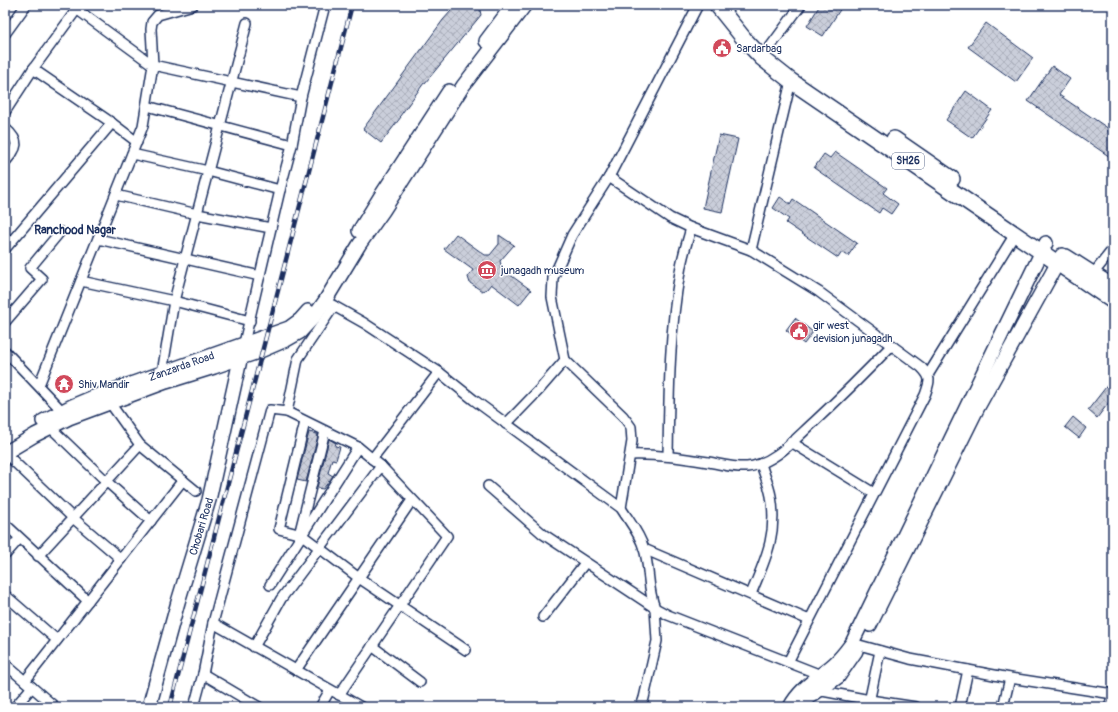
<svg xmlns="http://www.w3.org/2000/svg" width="1118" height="712" font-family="Pangolin,sans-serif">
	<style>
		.building { fill: url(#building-cross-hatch); stroke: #1b2f5e }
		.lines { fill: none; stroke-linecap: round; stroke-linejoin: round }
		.street-casing { stroke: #1b2f5e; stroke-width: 12 }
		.secondary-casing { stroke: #1b2f5e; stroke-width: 16 }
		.primary-casing { stroke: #1b2f5e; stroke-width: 18 }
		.street { stroke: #fff; stroke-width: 9 }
		.secondary { stroke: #fff; stroke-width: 13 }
		.primary { stroke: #fff; stroke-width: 15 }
		.rail-casing { stroke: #1b2f5e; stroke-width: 4.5 }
		.rail { stroke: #fff; stroke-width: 3; stroke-dasharray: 9; stroke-linecap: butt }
		.labels { text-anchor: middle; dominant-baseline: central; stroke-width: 3; stroke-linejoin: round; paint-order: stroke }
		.shield { fill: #fff; stroke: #5f6d8e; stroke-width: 1 }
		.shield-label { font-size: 10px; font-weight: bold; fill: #1b2f5e }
		.poi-label { font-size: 11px; fill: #1b2f5e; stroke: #fff; text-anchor: start }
		.street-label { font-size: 11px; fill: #1b2f5e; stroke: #fff }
		.neighbourhood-label { font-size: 12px; font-weight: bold; fill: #1b2f5e; stroke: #fff }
	</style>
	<defs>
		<pattern id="building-cross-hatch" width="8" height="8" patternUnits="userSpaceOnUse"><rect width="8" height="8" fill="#caceda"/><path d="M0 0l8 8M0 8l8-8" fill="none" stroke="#adb1be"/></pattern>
	</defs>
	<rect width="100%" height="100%" fill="#fff"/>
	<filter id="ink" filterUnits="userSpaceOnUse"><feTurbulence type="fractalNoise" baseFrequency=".025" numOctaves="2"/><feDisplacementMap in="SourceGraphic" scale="8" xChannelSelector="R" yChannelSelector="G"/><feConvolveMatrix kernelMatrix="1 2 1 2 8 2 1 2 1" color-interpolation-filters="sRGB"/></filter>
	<g filter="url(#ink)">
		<g class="building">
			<path d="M443,5h41l-4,5 1,5 -56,68h-1l-24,33 1,1 -20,26 -18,-14 80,-109 8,-9z"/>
			<path d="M820,5h23l-20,31 -16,-10z"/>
			<path d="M986,23l47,35 -17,24 -48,-35z"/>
			<path d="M1052,66l18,13 -11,16 50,34 -1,2 5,3v25l-85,-58z"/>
			<path d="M966,91l26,19 -20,28 -26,-18z"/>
			<path d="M719,135l19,4 -16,73 -19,-4z"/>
			<path d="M835,152l52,36 -4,5 15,11 -7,10 -9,-6 -3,5 -65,-45 10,-14 6,4z"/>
			<path d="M780,197l10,7 3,-5 64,44 -9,13 -6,-4 -4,6 -52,-35 3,-4 -16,-11z"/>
			<path d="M456,234l29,21h5l9,-11v-9l15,10 -14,16 2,8 29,21 -12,15 -28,-21 -4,5 -5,2 -12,-8 -2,-6 5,-7 -29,-21z"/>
			<path d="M795,318l18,14 -9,12 -18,-14z"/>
			<path d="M1113,378v19l-16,21 -9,-8z"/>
			<path d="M1073,417l13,11 -7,10 -14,-11z"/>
			<path d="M309,432l8,2 1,2 -12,46 -9,-2z"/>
			<path d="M329,439l7,4 -1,3 5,1 -4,13 -4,-1 -4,14 5,3 -10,13 -6,-1z"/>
		</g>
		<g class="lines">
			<defs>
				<g id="street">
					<path d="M71,5l82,60 148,32"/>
					<path d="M5,34l21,-29"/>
					<path d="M762,58l39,-53"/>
					<path d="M33,69l79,54 25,19"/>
					<path d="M147,106l145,39"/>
					<path d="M5,112l28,-43 44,-60"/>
					<path d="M5,128c16,14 13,19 0,34"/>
					<path d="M132,154l76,17 72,19"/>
					<path d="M609,177l61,41 21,10 60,22 68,42 102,75c11,11 9,14 4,28l-137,267"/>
					<path d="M116,195l81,19 74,14"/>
					<path d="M98,239l162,37"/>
					<path d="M5,249l107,-126"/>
					<path d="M751,250l40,-169"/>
					<path d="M1093,274l20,-25"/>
					<path d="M81,281l93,20 76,20"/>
					<path d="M325,301l39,22 75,49 35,28 147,108c8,13 19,26 23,41 6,19 3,39 11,59l13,7 153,60"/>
					<path d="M5,322l37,-43 -12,-11 30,-36"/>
					<path d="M244,343l36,-153 12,-45 9,-48 24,-92"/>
					<path d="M5,351l61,64"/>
					<path d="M565,360l58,56 8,11 1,14 -11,67"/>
					<path d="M162,373l12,-72 73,-278"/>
					<path d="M928,375l87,-141"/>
					<path d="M39,385l104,-259 10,-61 -2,-36 1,-7 6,-7 35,-10"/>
					<path d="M110,403l30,42 56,46"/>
					<path d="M287,412l11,-53 36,-53"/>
					<path d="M305,422l-26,107 23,6 57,43 107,72"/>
					<path d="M506,424l33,-34 26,-30 -13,-63 1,-19 19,-43 37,-58 89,-172"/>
					<path d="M50,427l56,54 45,40"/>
					<path d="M791,442l83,51"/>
					<path d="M5,453l68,65 48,41"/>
					<path d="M630,455c26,-1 52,3 78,7 13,2 26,6 39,5 27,-3 48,-28 67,-45 27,-25 52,-50 78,-77"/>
					<path d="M668,456c1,-61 1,-123 12,-184 2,-15 7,-29 11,-44"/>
					<path d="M372,459l67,-87"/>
					<path d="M488,486l55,48 112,74 2,33 -13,57 -3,9"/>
					<path d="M5,524l83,77"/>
					<path d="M299,535l26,-104"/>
					<path d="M644,549l165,71"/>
					<path d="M5,555l14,-16"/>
					<path d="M38,556l102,-111"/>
					<path d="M270,585l88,-138"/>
					<path d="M751,594c14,-34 27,-59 20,-98 -2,-11 -7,-22 -10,-32"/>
					<path d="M5,595l52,45"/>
					<path d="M543,617l42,-54"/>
					<path d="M213,623l148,84"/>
					<path d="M852,643l58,16 100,19 103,16"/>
					<path d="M372,646l48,36"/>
					<path d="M254,647l27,-48 100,-133"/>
					<path d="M5,664l49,42"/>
					<path d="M296,670l116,-170"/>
					<path d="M203,674l56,33"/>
					<path d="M25,681l158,-201"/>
					<path d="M817,690l53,10 46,7"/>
					<path d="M15,707l17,-20"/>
					<path d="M194,707l9,-33 10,-51 57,-213 17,2 71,35 23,19 66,70 -108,159"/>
					<path d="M320,707l10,-17"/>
					<path d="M868,707l12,-56"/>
					<path d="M960,707l8,-37"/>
					<path d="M1003,707l7,-29"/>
					<path d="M1109,707l4,-13"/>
				</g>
				<g id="secondary">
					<path d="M486,41l27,-36"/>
					<path d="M359,231l23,-37 67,-103"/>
					<path id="s1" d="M43,421l29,-15 19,-8 198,-70 11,-8 8,-9"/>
					<path d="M5,453l30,-18 34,-17 97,-36 48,-15 44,-15 28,-12 14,-8 13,-14 12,-17 34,-56 24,-34 80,-125 62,-81"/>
					<path d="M870,625l108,-218 84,-152"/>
					<path id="s2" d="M149,707l29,-105 31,-102 33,-149"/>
					<path d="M790,707c10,-19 28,-29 44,-43 7,-6 12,-13 18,-21l194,-400"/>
					<path d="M801,707l7,-9 30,-21 18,-26"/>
				</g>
				<g id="primary">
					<path d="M717,5l28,35 17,18 29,23 322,220"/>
					<path d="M894,139l58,40"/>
					<path d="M1066,257l47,30"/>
				</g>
			</defs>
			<use href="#street" class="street-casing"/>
			<use href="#secondary" class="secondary-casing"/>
			<use href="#primary" class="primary-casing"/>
			<use href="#street" class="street"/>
			<use href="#secondary" class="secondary"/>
			<use href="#primary" class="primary"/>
			<defs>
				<path id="rail" d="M170,707l182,-702"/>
			</defs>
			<use href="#rail" class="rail-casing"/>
			<use href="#rail" class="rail"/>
		</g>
	</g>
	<defs>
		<symbol id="civic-disc" viewBox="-11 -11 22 22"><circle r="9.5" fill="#d1495b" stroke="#fff"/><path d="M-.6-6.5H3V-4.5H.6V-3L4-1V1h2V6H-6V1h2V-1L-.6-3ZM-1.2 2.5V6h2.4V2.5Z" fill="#fff"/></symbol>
		<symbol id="museum-disc" viewBox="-11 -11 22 22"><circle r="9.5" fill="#d1495b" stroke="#fff"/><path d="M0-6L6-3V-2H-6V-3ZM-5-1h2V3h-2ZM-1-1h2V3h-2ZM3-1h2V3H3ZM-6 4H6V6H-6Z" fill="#fff"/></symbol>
		<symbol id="temple-disc" viewBox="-11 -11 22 22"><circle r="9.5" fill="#d1495b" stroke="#fff"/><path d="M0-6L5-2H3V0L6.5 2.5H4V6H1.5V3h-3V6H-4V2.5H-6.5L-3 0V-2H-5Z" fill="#fff"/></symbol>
	</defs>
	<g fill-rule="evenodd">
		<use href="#civic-disc" x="711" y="37" width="22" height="22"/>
		<use href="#museum-disc" x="476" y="259" width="22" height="22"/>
		<use href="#civic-disc" x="788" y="320" width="22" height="22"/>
		<use href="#temple-disc" x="53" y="373" width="22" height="22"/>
	</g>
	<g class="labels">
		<rect class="shield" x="892" y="153" width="32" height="16" rx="3"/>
		<g class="shield-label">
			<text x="908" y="161">SH26</text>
		</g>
		<g class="poi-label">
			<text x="736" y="48">Sardarbag</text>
			<text x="501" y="270">junagadh museum</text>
			<text x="813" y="325">gir west<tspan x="813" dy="13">devision junagadh</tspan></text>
			<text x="78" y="384">Shiv Mandir</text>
		</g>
		<g class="street-label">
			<text stroke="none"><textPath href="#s1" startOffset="149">Zanzarda Road</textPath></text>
			<text stroke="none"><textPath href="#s2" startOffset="188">Chobari Road</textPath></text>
		</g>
		<g class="neighbourhood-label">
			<text x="75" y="230">Ranchood Nagar</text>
		</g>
	</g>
	<rect width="1118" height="712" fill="none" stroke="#fff" stroke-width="20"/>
	<rect x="10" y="10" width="1098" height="692" fill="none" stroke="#1b2f5e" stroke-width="1.5" filter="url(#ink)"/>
</svg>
